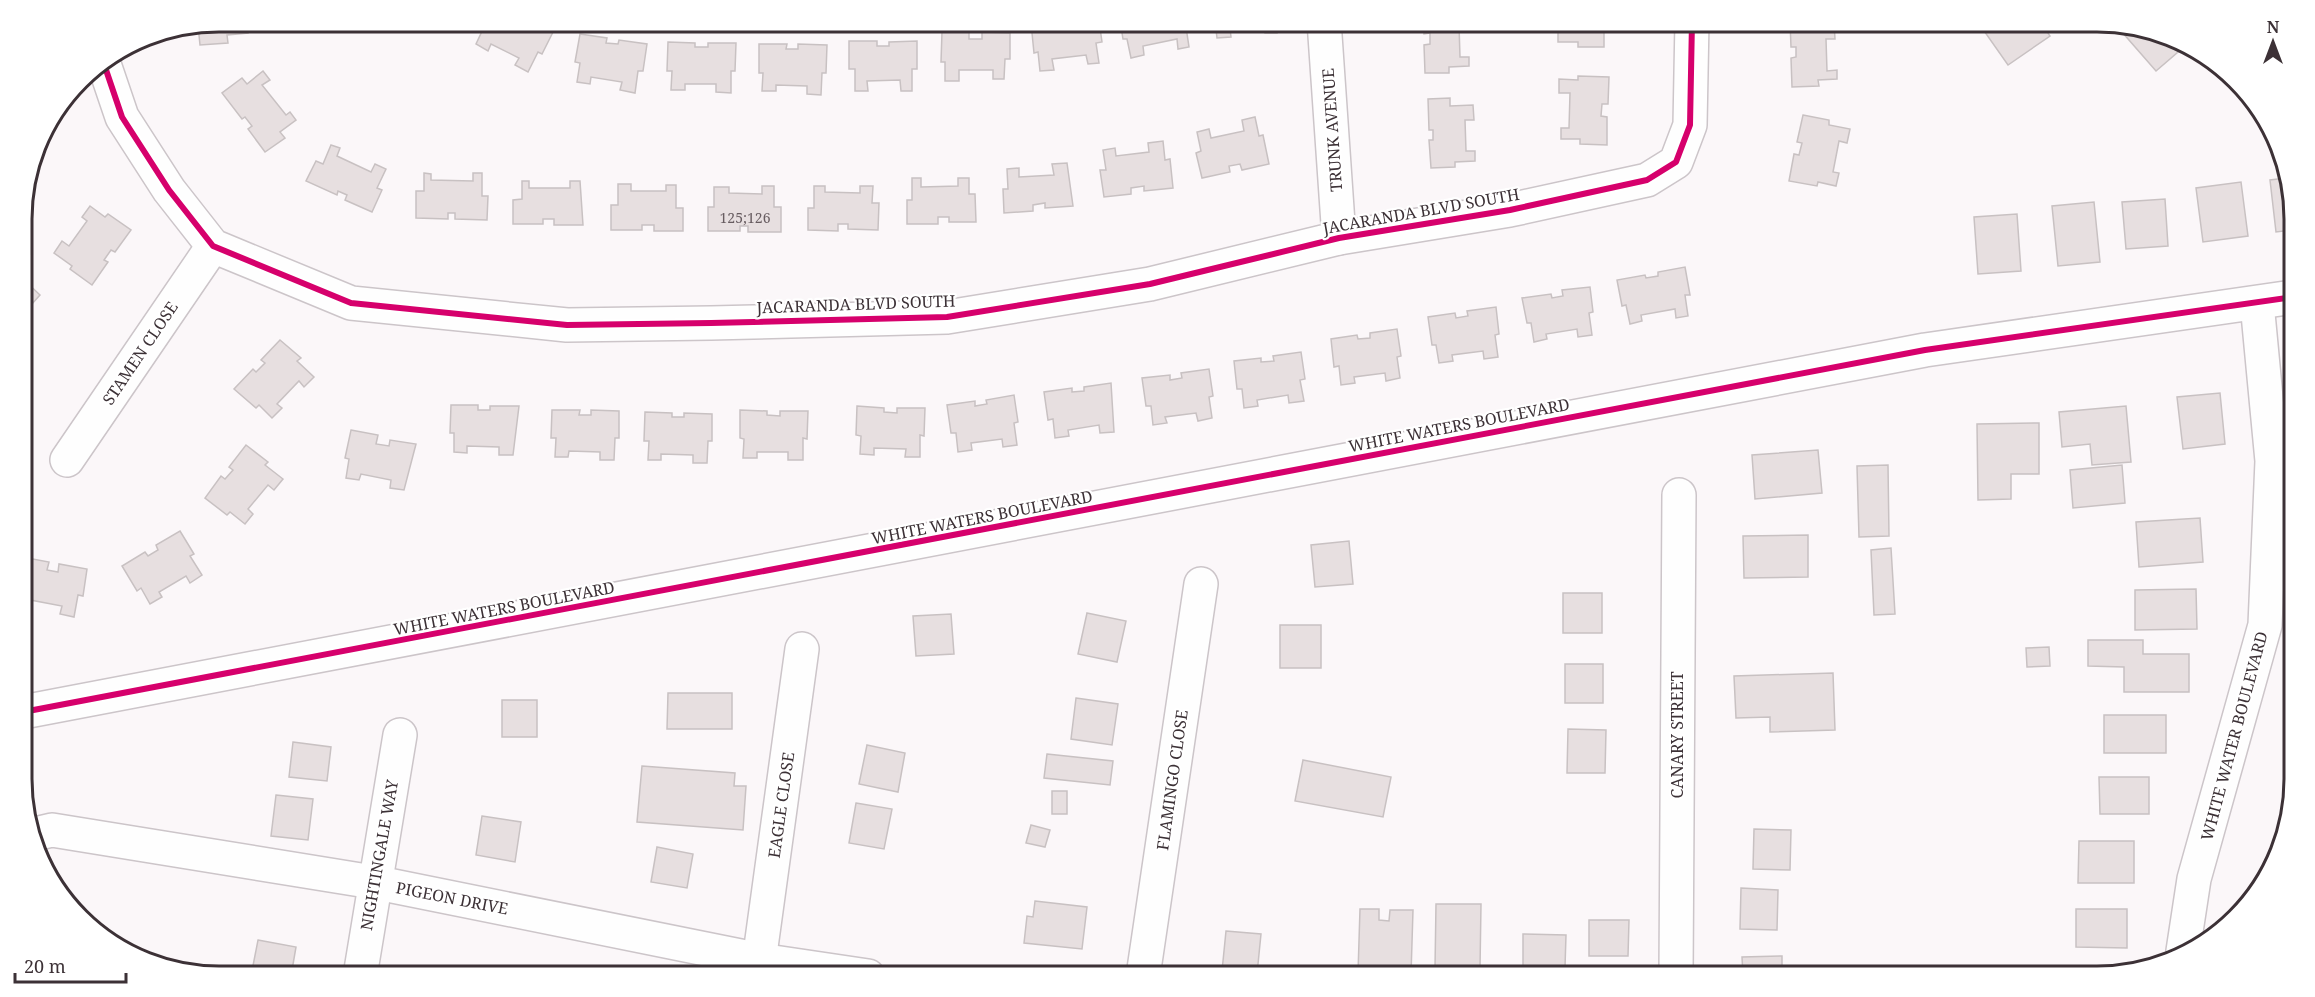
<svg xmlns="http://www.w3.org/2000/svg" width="2315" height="997" font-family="'Noto Serif',serif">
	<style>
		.building { fill: #e7dfe0; stroke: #c8c1c2; stroke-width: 1.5 }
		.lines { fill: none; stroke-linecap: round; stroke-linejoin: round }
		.minor-casing { stroke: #ccc5c9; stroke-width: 36 }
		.minor { stroke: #fefefe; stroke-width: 33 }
		.cycleway-casing { stroke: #fff; stroke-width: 10 }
		.cycleway { stroke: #d6006c; stroke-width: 6 }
		.labels { text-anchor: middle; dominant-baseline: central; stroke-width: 4.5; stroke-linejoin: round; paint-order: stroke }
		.number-label { font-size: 14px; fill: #675c60 }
		.street-label { font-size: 16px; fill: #3c3136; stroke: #fff }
		.rim { fill: none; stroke: #3c3136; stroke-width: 3 }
	</style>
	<rect width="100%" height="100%" fill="#fbf7f9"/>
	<g class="building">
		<path d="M218,21h29l1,12 -21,2 1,8 -28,2 -2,-20z"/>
		<path d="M483,21h54l17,9 -12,24 -4,-2 -10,20 -13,-7 4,-7 -28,-14 -3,7 -12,-7 8,-17 -3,-2z"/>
		<path d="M1058,21l1,6 12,-2 -1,-4h29l3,21 -6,1 3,20 -11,1 -2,-9 -34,4 2,11 -14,1 -2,-19 -4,1 -3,-30z"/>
		<path d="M1120,21h70l1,5 -5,1 3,20 -11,2 -1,-10 -34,7 1,9 -13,3 -4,-19h-4z"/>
		<path d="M1215,21h61l1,12h-12l-1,-8 -34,3 1,9 -14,1z"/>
		<path d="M1423,21h45v4h-9l1,32h9v9l-20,1v6h-24l-1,-28 6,-1v-11l-6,1z"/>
		<path d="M1564,21h40v26h-26v-5h-20v-12h5z"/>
		<path d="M1790,21l44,1 1,17h-9l1,32 10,-1v9l-19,1 1,6 -27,1 -1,-29 5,-1v-10h-5z"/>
		<path d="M1993,21h47l10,15 -42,29 -26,-37z"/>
		<path d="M2128,27l44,9 13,10 -29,25 -34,-39z"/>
		<path d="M942,32h27v7h13v-7l28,1v26h-5l-1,20h-11v-9h-34v11h-14v-19h-4z"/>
		<path d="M580,34l27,4 -1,5 12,1 1,-4 28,4 -4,27h-5l-3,22 -15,-3 2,-8 -31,-5 -1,7 -13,-2 3,-19 -5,-1z"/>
		<path d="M849,41h28v5h12v-4l28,-1v28h-5v22h-11l-1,-11 -33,1 1,10h-13v-22h-6z"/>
		<path d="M668,42l27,1v4h13v-4h28l-1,28h-4v22l-15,-1v-8h-31v6h-14l1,-19h-5z"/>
		<path d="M759,44h28l-1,5h12v-5l29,1 -1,28h-4l-1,22 -14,-1v-8l-31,-1v6h-14l1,-18h-4z"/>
		<path d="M263,71l7,9 -8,5 24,30 4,-3 6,8 -16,12 5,6 -20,14 -17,-23 4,-3 -7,-9 -3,2 -20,-26 20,-15 5,6z"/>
		<path d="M1578,76l31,1 -1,27h-6l-1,12 6,1v28l-27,-1v-5h-19v-11h8l1,-35h-11v-14l19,1z"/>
		<path d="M1450,98v8l23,-1 1,15h-9l1,31h9v10l-20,1v5l-24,1 -2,-28h4v-10h-4l-1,-31z"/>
		<path d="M1803,115l26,5v5l21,4 -3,14 -8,-2 -6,31 6,1 -3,13 -18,-4 -1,4 -28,-5 5,-27 5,1 3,-12 -5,-1z"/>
		<path d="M1255,117l4,19 4,-1 6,29 -27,6 -2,-6 -11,2 1,6 -28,6 -6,-25 5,-2 -4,-19 12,-3 2,9 33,-7 -2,-11z"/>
		<path d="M1163,141l2,19 5,-1 3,29 -29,3v-5l-13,2v6l-27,3 -4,-27h6l-3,-20 12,-2 1,8 33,-4 -1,-9z"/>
		<path d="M331,145l9,3 -3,8 34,16 4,-8 11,5 -9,19 5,2 -10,22 -27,-12 2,-5 -9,-4 -1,4 -31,-14 10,-20 7,3z"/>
		<path d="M1067,163l6,43 -28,2v-5l-12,2v6l-29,2 -1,-24h5l-1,-20 12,-1v9l35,-2 -2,-11z"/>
		<path d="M424,173l7,1v6l42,1v-8h9v23h6l-1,24 -32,-1v-6h-7v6l-32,-1v-27h8z"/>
		<path d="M912,178h9v9l37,-1v-8h11v16h6l1,28h-27v-5h-11v7h-31v-24h5z"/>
		<path d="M2286,178l6,15v37l-16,2 -6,-52z"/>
		<path d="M522,181h7v7h41v-7h10l3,44h-29v-6h-11v5h-30v-24l9,-1z"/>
		<path d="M2241,182l7,54 -45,6 -7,-54z"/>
		<path d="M618,184h13v7h35v-6h10v23h7v23h-29v-6h-12v5h-31v-25h7z"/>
		<path d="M762,186h12v21h7v25h-33v-6h-8v5h-32v-24h6v-20h15v6l33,1z"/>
		<path d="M814,186h11v6l35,1v-7h13l-1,17h7l-1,27 -30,-1v-5h-10v7l-30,-1v-22h6z"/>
		<path d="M2165,199l3,47 -42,3 -4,-47z"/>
		<path d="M2094,202l6,60 -42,4 -6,-60z"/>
		<path d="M90,206l15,11 3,-3 23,16 -16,22 -4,-2 -7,10 4,2 -16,23 -22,-16 2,-3 -18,-13 8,-12 7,5 18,-25 -5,-4z"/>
		<path d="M2017,214l4,57 -43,3 -4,-57z"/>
		<path d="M1685,267l5,28h-5l3,21 -12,2 -1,-9 -34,6 1,6 -12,3 -4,-19 -4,1 -5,-26 28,-5 1,3 12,-2v-4z"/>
		<path d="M22,278l18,17 -18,20z"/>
		<path d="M1590,287l3,25 -4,1 3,22 -14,2 -1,-8 -31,5 1,5 -13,3 -3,-19h-4l-5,-25 29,-4 1,4 11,-2 -1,-6z"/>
		<path d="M1496,307l3,27 -4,1 3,22 -14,2 -1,-8 -31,4 1,6 -14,2 -3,-18h-4l-4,-28 27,-4 1,5 12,-2 -1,-5z"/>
		<path d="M1397,329l4,27 -4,1 3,21 -14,3 -1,-8 -31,4 1,6 -14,2 -2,-19 -5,1 -3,-28 26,-4 1,4 12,-1v-5z"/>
		<path d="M280,340l21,18 -4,3 17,16 -10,10 -5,-6 -22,23 5,4 -10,10 -13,-13 -3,3 -22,-19 19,-20 3,3 9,-9 -4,-3z"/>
		<path d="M1301,352l4,27 -5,1 4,21 -15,2 -1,-8 -31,5 1,6 -14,2 -2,-19h-5l-3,-28 27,-3v4l13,-1 -1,-5z"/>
		<path d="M1209,369l4,27 -4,1 3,21 -14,3 -2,-8 -31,4 2,6 -14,2 -2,-19h-5l-4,-28 28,-3v5l12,-2 -1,-5z"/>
		<path d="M1111,383l3,49 -14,1 -1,-8 -31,5 1,6 -14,2 -2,-19 -5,1 -4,-28 28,-4v4l12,-1v-4z"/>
		<path d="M2220,393l5,51 -42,5 -6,-52z"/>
		<path d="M1014,395l4,27 -4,1 3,22 -14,2 -1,-8 -31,4 1,7 -14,2 -2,-19h-5l-4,-28 28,-4v5l12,-2 -1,-4z"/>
		<path d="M451,405h27v5h12v-4h29l-6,49h-14v-8l-32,-1v7l-13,-1v-19h-4z"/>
		<path d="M857,406l27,2v4l13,1v-5h28l-1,28 -4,-1v22h-15l1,-8 -32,-1v7l-14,-1 1,-18 -5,-1z"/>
		<path d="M2126,406l5,56 -39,3 -2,-21 -28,3 -3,-35z"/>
		<path d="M552,410h28l-1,5h12v-5l28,1v27h-4l-1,22h-14v-8l-31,-1 -1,6h-13l1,-19h-5z"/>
		<path d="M740,410l27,1v4l13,1v-5h28l-1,28 -4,-1v22h-15v-8h-31v6h-14l1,-19 -4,-1z"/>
		<path d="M645,412l27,1v4h12v-4l28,1v27h-4l-1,22h-14v-8l-32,-1v6h-13l1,-19h-5z"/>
		<path d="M2039,423v51h-28v25l-33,1 -1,-76z"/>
		<path d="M351,430l27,5 -2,9 13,2 1,-6 26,4 -12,46 -14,-2 1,-8 -30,-6 -2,6 -13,-2 3,-19 -4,-1z"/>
		<path d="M246,445l22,17 -3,3 18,14 -9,11 -6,-5 -20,24 5,5 -8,10 -15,-12 -3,3 -22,-17 16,-22 4,3 8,-9 -4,-3z"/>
		<path d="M1818,450l4,43 -67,6 -3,-44z"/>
		<path d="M1888,465l1,71 -30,1 -2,-71z"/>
		<path d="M2122,465l3,38 -52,5 -3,-38z"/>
		<path d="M2200,518l3,44 -64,5 -3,-45z"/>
		<path d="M180,531l14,23 -4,2 12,19 -12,8 -4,-7 -27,16 3,5 -12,7 -9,-16 -4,3 -15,-25 23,-14 3,4 10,-6 -2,-5z"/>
		<path d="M1808,535v42l-64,1 -1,-42z"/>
		<path d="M1349,541l4,43 -38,3 -4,-42z"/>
		<path d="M1891,548l4,66 -21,1 -3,-65z"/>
		<path d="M22,557l27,5 -2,8 11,2 1,-8 28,5 -4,27 -5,-1 -4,22 -14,-3 2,-8 -32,-6 -1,6 -7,-1z"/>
		<path d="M2196,589l1,40 -62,1v-40z"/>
		<rect x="1563" y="593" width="39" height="40"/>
		<path d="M1087,613l39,8 -9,41 -39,-8z"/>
		<path d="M951,614l3,40 -38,2 -3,-40z"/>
		<rect x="1280" y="625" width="41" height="43"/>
		<path d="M2088,640h55v14h46v38h-65v-25l-36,-1z"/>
		<path d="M2049,647l1,19 -23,1 -1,-19z"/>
		<rect x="1565" y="664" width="38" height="39"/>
		<path d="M1833,673l2,57 -65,2v-15l-34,1 -2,-42z"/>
		<path d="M668,693h64v36h-65z"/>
		<path d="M1076,698l42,6 -6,41 -41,-6z"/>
		<rect x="502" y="700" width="35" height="37"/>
		<rect x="2104" y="715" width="62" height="38"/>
		<path d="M1568,729l38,1 -1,43h-38z"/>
		<path d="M293,742l38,5 -4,34 -38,-4z"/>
		<path d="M867,745l38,8 -7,39 -39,-8z"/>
		<path d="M1047,754l66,7 -3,24 -66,-7z"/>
		<path d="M1303,760l88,17 -8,40 -88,-16z"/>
		<path d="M642,766l93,7 -1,13h12l-3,44 -106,-8z"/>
		<path d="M2099,777h50v37h-49z"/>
		<rect x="1052" y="791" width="15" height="23"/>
		<path d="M276,795l37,4 -5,41 -37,-4z"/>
		<path d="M856,803l36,6 -8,40 -35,-6z"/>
		<path d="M482,816l39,6 -6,40 -39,-7z"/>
		<path d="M1031,825l19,5 -5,17 -19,-4z"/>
		<path d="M1754,829l37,1 -1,40 -37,-1z"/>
		<path d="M2079,841h55v42h-56z"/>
		<path d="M657,847l36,7 -6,34 -36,-6z"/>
		<path d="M2271,851h9l-8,16z"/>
		<path d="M1741,888l37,2 -1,40 -37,-1z"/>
		<path d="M1035,901l52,6 -5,42 -58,-6 3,-27 6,1z"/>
		<path d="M1436,904h45l-1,65 -45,-1z"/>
		<path d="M1360,909h19v11l10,1 1,-11h23l-2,65 -53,-2z"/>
		<path d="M2076,909h51v39l-51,-1z"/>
		<path d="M1589,920h40l-1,36h-39z"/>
		<path d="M1226,931l35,3 -4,40 -35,-3z"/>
		<path d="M1523,934l43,1 -1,32 -42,-1z"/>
		<path d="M258,940l38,7 -5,29h-40z"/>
		<path d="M1782,956v20h-39l-1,-19z"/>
		<path d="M2068,974h46l-46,2z"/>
	</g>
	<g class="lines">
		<defs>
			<g id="minor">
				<path d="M1324,21l15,217"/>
				<path d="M103,61l19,56 47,73 44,56 138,57 216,22 144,-2 236,-6 203,-33 189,-46 171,-28 137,-30 29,-18 14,-37 2,-104"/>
				<path d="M67,460l146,-214"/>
				<path d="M23,712l1902,-362 368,-53"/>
				<path d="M35,834l17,-4 321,52 387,78 108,16"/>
				<path d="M2183,951l11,-72 71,-254 7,-164 -15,-158"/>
				<path d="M360,976l40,-241"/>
				<path d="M757,976l45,-327"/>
				<path d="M1143,976l58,-392"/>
				<path d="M1676,976l3,-481"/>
			</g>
		</defs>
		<use href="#minor" class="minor-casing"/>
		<use href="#minor" class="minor"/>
		<defs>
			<g id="cycleway">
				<path d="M103,61l19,56 47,73 44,56 138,57 216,22 144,-2 236,-6 203,-33 189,-46 171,-28 137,-30 29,-18 14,-37 2,-104"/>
				<path d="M23,712l1902,-362 368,-53"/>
			</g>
		</defs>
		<use href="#cycleway" class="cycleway-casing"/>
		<use href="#cycleway" class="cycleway"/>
	</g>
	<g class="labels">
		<g class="number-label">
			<text x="745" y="217">125;126</text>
		</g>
		<g class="street-label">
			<text transform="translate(1332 130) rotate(-94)">TRUNK AVENUE</text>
			<text transform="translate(1421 211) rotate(-10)">JACARANDA BLVD SOUTH</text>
			<text transform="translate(856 304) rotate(-2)">JACARANDA BLVD SOUTH</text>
			<text transform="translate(140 353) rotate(-56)">STAMEN CLOSE</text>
			<text transform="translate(1459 425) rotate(-11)">WHITE WATERS BOULEVARD</text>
			<text transform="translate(982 517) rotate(-11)">WHITE WATERS BOULEVARD</text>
			<text transform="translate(504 608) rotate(-11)">WHITE WATERS BOULEVARD</text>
			<text transform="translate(1677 735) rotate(-90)">CANARY STREET</text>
			<text transform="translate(2234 736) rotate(-75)">WHITE WATER BOULEVARD</text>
			<text transform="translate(1172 780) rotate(-82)">FLAMINGO CLOSE</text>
			<text transform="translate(781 805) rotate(-82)">EAGLE CLOSE</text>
			<text transform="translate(379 855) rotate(-80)">NIGHTINGALE WAY</text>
			<text transform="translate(452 898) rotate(11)">PIGEON DRIVE</text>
		</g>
	</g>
	<path d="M0 0H2315V997H0ZM219 32H2097A187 187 0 0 1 2284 219V779A187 187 0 0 1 2097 966H219A187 187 0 0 1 32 779V219A187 187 0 0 1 219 32Z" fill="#fff" fill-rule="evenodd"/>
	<path class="rim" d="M219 32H2097A187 187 0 0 1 2284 219V779A187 187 0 0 1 2097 966H219A187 187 0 0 1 32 779V219A187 187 0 0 1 219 32Z"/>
	<g transform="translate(2273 42)" stroke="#ffffff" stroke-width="4.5" paint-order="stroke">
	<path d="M0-4.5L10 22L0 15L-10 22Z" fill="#3c3136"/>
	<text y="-9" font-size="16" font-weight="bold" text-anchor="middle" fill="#3c3136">N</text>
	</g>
	<path d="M15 973v9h111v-9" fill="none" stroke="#3c3136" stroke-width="3"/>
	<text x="24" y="973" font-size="18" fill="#3c3136" stroke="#ffffff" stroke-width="4.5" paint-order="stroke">20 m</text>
</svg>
